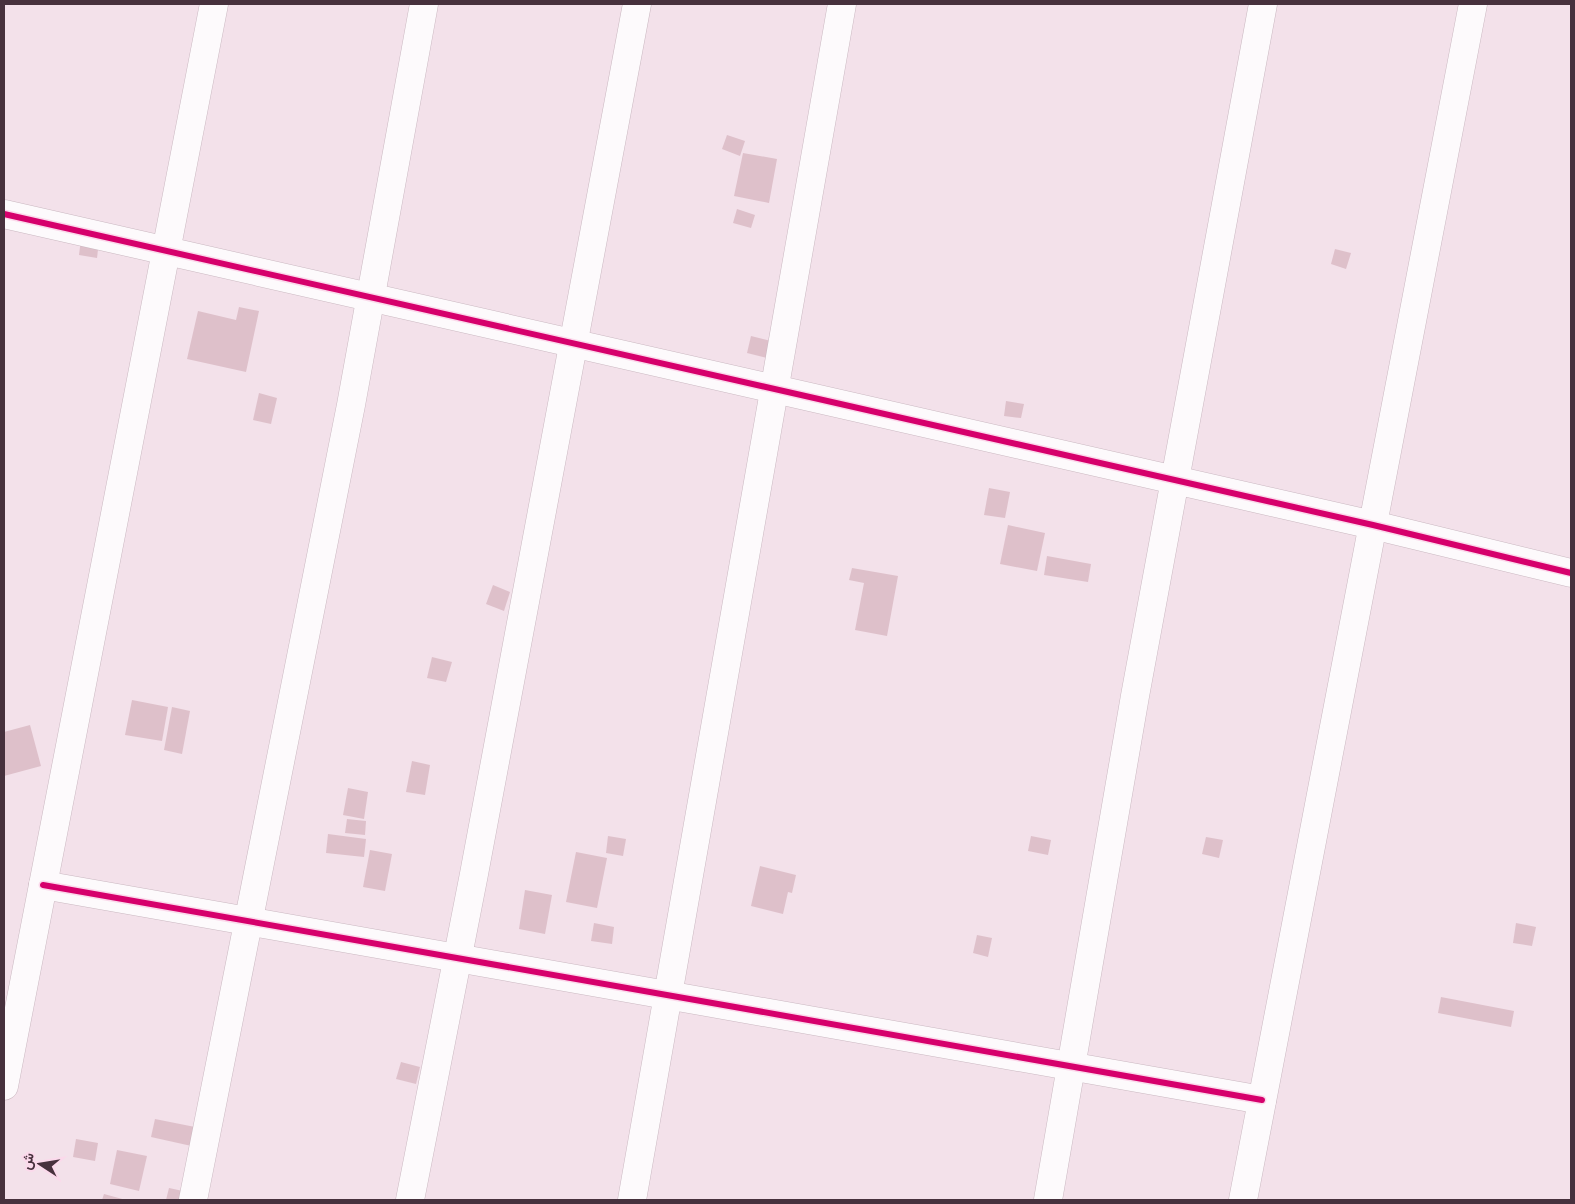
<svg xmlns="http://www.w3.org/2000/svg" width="1575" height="1204" font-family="'Work Sans',Vazirmatn,sans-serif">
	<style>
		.building { fill: #dec0ca }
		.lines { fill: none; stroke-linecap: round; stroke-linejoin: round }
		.minor-casing { stroke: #cab8c1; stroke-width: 29 }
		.minor { stroke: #fdfafc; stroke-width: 28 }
		.cycleway-casing { stroke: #fbd9eb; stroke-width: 9 }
		.cycleway { stroke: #d6006c; stroke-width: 6 }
	</style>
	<rect width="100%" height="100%" fill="#f3e1ea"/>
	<g class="building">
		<path d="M727,135l18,6 -5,15 -18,-7z"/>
		<path d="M743,153l34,6 -8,44 -35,-7z"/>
		<path d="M737,209l18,6 -4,13 -18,-5z"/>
		<path d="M81,239l18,2 -2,17 -18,-3z"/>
		<path d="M1335,249l16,4 -5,16 -15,-5z"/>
		<path d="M239,307l20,4 -13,61 -59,-13 11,-48 38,9z"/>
		<path d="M751,336l20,5 -4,17 -20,-5z"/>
		<path d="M259,393l18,5 -6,26 -18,-4z"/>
		<path d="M1006,401l18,3 -3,14 -17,-2z"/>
		<path d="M989,488l21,4 -5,26 -21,-3z"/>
		<path d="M1008,525l37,8 -8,38 -37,-7z"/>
		<path d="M1047,556l44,8 -3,18 -44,-7z"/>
		<path d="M852,568l46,8 -11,60 -32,-6 9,-47 -15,-3z"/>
		<path d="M493,585l17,7 -6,19 -18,-7z"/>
		<path d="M432,657l20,5 -6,20 -19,-4z"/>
		<path d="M132,700l36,7 -6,34 -37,-6z"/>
		<path d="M172,707l18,4 -8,43 -18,-4z"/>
		<path d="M30,725l11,41 -37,10v-44z"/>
		<path d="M412,761l18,4 -5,30 -19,-3z"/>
		<path d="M348,788l20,4 -4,27 -21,-4z"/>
		<path d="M347,819l19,2 -1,14 -20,-2z"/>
		<path d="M328,834l38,5 -2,18 -38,-4z"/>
		<path d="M608,836l18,3 -3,17 -17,-3z"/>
		<path d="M1031,836l20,4 -3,15 -20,-4z"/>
		<path d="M1206,837l17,3 -4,18 -17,-4z"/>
		<path d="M370,850l22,4 -7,37 -22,-4z"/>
		<path d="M576,852l31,6 -10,50 -31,-6z"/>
		<path d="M760,866l36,9 -4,18 -4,-1 -5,22 -32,-8z"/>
		<path d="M525,890l27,5 -7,39 -26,-5z"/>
		<path d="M594,923l20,4 -2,17 -21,-3z"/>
		<path d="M1516,923l20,4 -4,19 -19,-3z"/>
		<path d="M977,935l15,3 -4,19 -15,-4z"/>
		<path d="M1441,997l73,14 -3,16 -73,-14z"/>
		<path d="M401,1062l19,5 -4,17 -20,-5z"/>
		<path d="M155,1119l45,9 -4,19 -45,-10z"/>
		<path d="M76,1139l22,4 -3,18 -22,-4z"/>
		<path d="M117,1150l30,6 -8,35 -29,-7z"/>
		<path d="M169,1188l14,3 -2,9h-15z"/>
		<path d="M104,1194l22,6h-24z"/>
	</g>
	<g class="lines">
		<defs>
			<g id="minor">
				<path d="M4,214l1369,311 198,48"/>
				<path d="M43,885l1219,215"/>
				<path d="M4,1086l210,-1082"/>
				<path d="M193,1200l158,-795 73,-401"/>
				<path d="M410,1200l64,-326 163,-870"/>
				<path d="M632,1200l210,-1196"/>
				<path d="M1048,1200l87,-504 128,-692"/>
				<path d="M1243,1200l230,-1196"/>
			</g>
		</defs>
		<use href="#minor" class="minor-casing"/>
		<use href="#minor" class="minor"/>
		<defs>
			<g id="cycleway">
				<path d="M4,214l1369,311 198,48"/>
				<path d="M43,885l1219,215"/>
			</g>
		</defs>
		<use href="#cycleway" class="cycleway-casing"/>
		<use href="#cycleway" class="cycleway"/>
	</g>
	<rect width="1575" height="1204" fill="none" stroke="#47313d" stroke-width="10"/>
	<g transform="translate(40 1164) rotate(282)" stroke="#fbd9eb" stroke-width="4" paint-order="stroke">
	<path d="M0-4L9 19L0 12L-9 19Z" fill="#47313d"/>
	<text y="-8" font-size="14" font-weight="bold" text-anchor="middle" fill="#47313d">ش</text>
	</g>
</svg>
